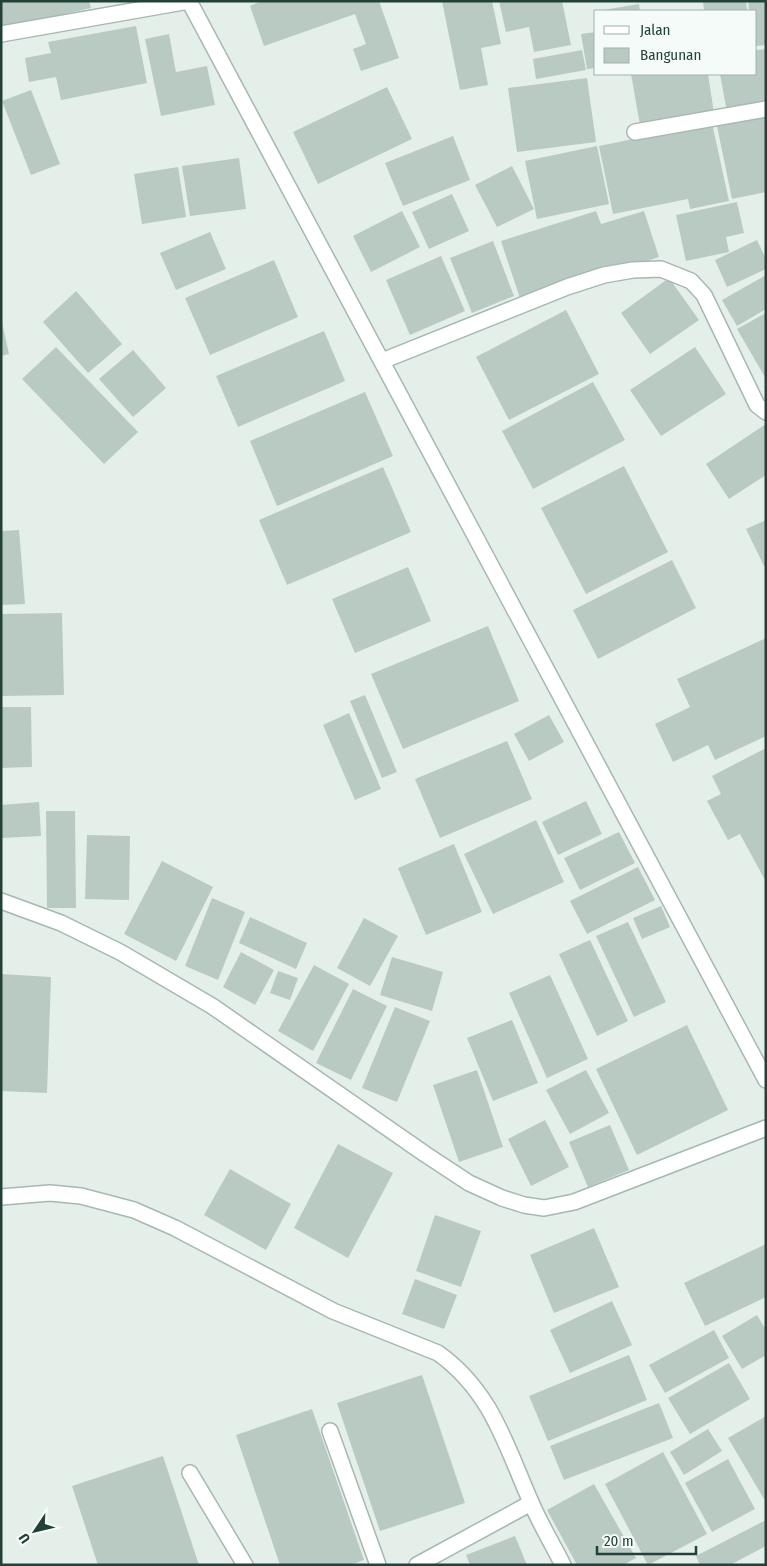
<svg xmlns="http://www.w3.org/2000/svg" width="767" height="1566" font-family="'Fira Sans Condensed',sans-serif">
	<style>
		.building { fill: #b9cac3 }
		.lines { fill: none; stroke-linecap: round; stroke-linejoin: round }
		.minor-casing { stroke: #a6b8b1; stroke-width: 18 }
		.minor { stroke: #fff; stroke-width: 15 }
	</style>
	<rect width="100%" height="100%" fill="#e4efea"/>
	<g class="building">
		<path d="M1,1h88l2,7 -90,20z"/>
		<path d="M262,1h117l20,57 -38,13 -8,-22 13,-5 -11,-30 -91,32 -14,-40z"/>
		<path d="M442,1h50l9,43 -20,4 7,37 -28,5z"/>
		<path d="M499,1h63l9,44 -37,7 -5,-25 -23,5z"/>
		<path d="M703,1h43l1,10h-43z"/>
		<path d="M748,1h18v44l-10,1v-35h-7z"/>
		<path d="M639,4l1,7h-37v-1z"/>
		<path d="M136,26l11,57 -86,17 -5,-23 -27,5 -4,-24 26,-5 -3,-11z"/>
		<path d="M596,32v36l-9,1 -6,-35z"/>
		<path d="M169,34l7,38 31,-6 8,39 -54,11 -16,-77z"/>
		<path d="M766,49v57l-39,6 -7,-38h36v-24z"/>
		<path d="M582,50l4,20 -50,9 -3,-20z"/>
		<path d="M631,74h77l6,39 -74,12z"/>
		<path d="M587,78l9,64 -79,10 -9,-64z"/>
		<path d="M387,87l25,52 -94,45 -25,-52z"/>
		<path d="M31,90l29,74 -29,11 -29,-74z"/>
		<path d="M766,116v76l-34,7 -15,-73z"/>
		<path d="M712,123l17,78 -39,8 -2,-10 -75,15 -14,-68z"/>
		<path d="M453,136l17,44 -67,26 -18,-43z"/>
		<path d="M597,146l12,58 -72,15 -12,-58z"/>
		<path d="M239,158l7,51 -56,7 -8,-50z"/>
		<path d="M512,166l22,43 -37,18 -22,-42z"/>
		<path d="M178,167l8,50 -44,7 -8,-50z"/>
		<path d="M452,194l17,37 -40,18 -17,-37z"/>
		<path d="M737,202l7,31 -18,4 3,15 -43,9 -10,-46z"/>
		<path d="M402,211l18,36 -49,25 -18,-36z"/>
		<path d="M596,211l5,13 43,-13 15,46 -138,44 -20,-60z"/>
		<path d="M210,232l16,37 -50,21 -16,-37z"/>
		<path d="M757,240l9,19v10l-39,18 -12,-27z"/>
		<path d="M493,241l21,55 -42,17 -22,-55z"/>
		<path d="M441,256l24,55 -55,24 -24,-55z"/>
		<path d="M274,260l24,57 -88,38 -25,-57z"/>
		<path d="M766,275v34l-29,17 -15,-26z"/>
		<path d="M669,278l30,42 -49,34 -29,-41z"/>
		<path d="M76,291l46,53 -34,29 -45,-51z"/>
		<path d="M566,310l33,64 -90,46 -33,-63z"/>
		<path d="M766,313v66l-29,-50z"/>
		<path d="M1,318l8,36 -8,2z"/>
		<path d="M324,331l21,50 -107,46 -22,-51z"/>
		<path d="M56,347l82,85 -34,32 -82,-85z"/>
		<path d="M695,347l31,47 -65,42 -31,-46z"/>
		<path d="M133,350l33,38 -33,29 -34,-38z"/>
		<path d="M593,382l32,58 -92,49 -31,-58z"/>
		<path d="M365,392l28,64 -116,50 -27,-65z"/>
		<path d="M766,424v51l-37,24 -23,-35z"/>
		<path d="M624,466l44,86 -82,42 -45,-86z"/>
		<path d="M383,467l28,65 -124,53 -28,-65z"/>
		<path d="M766,520v45l-2,1 -18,-37z"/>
		<path d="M19,530l6,74 -24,1v-74z"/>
		<path d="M672,560l24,48 -98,51 -25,-49z"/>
		<path d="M408,567l23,54 -76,32 -23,-54z"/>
		<path d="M62,613l2,82 -63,1v-82z"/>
		<path d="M488,626l31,75 -116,48 -32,-75z"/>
		<path d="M766,638v98l-51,24 -7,-15 -35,17 -18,-38 35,-17 -13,-28z"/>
		<path d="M365,695l32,77 -15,6 -32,-77z"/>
		<path d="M1,707h30l1,60 -31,1z"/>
		<path d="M349,713l32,76 -26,11 -32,-75z"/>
		<path d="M549,715l15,27 -35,19 -15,-27z"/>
		<path d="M507,741l25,58 -92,39 -25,-59z"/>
		<path d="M766,748v134l-26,-48 -12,6 -21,-39 14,-7 -9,-18z"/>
		<path d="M586,801l16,33 -44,21 -16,-33z"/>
		<path d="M39,802l2,34 -40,2v-33z"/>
		<path d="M46,811h29l1,97h-29z"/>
		<path d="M536,820l28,62 -71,32 -29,-60z"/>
		<path d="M619,832l16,31 -55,27 -16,-32z"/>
		<path d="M87,835l43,1 -1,64 -44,-1z"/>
		<path d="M454,844l28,68 -56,23 -28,-67z"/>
		<path d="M162,861l51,26 -37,74 -52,-27z"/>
		<path d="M638,867l17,33 -68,34 -17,-33z"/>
		<path d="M212,898l33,14 -27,68 -33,-14z"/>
		<path d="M661,906l9,21 -28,12 -9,-21z"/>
		<path d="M250,917l57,26 -11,26 -57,-26z"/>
		<path d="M364,918l34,18 -28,50 -33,-18z"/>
		<path d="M628,922l38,80 -32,15 -38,-81z"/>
		<path d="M590,940l38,81 -31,15 -38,-82z"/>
		<path d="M241,952l33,18 -19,35 -32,-18z"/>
		<path d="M392,957l51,15 -11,39 -52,-16z"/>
		<path d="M314,965l35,19 -36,67 -35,-20z"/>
		<path d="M278,971l20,7 -8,22 -20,-7z"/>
		<path d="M1,974l50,3 -4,116 -46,-2z"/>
		<path d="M550,975l38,84 -41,19 -38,-85z"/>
		<path d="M353,989l34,17 -36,74 -35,-17z"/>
		<path d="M395,1007l35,14 -33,81 -35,-14z"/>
		<path d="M512,1020l26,63 -45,18 -26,-63z"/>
		<path d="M687,1025l41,85 -91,45 -41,-86z"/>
		<path d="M477,1070l26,77 -44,15 -26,-77z"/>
		<path d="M586,1070l23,43 -39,21 -24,-44z"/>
		<path d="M545,1120l24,47 -38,19 -23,-47z"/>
		<path d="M610,1125l19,45 -41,17 -19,-45z"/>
		<path d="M338,1144l55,29 -45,85 -54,-30z"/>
		<path d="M230,1169l61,35 -25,46 -62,-35z"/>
		<path d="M435,1215l46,16 -20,56 -45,-16z"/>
		<path d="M594,1228l25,59 -65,26 -24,-58z"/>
		<path d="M766,1244v53l-61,29 -21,-43z"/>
		<path d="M415,1279l42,16 -13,34 -42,-15z"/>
		<path d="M612,1301l20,44 -62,28 -20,-43z"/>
		<path d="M757,1315l9,15v25l-24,14 -20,-33z"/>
		<path d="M714,1330l15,28 -64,35 -16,-28z"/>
		<path d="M629,1355l18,45 -99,41 -19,-45z"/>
		<path d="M729,1363l21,36 -60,35 -22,-36z"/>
		<path d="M422,1375l43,128 -85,28 -43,-128z"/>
		<path d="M659,1403l14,35 -109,42 -14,-34z"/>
		<path d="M312,1409l52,151 -14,5h-70l-44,-130z"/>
		<path d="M766,1416v82l-2,1 -36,-61z"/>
		<path d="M708,1429l14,22 -38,24 -14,-23z"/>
		<path d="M663,1452l44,82 -59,31 -43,-81z"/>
		<path d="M163,1456l36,109h-101l-26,-79z"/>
		<path d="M728,1459l27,50 -43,23 -27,-49z"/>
		<path d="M594,1484l42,74 -13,7h-46l-30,-55z"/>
		<path d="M766,1520v26l-36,19h-30l-4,-9z"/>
		<path d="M515,1536l12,29h-57l-4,-10z"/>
	</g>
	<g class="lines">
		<defs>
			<g id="minor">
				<path d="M1,34l188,-33 577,1079"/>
				<path d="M635,132l131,-23"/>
				<path d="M382,361l185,-74 37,-12 29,-5 28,-1 30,12 13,14 53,110 9,7"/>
				<path d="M1,901l60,22 59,29 92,54 213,148 44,29 33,15 22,7 20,3 30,-6 192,-74"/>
				<path d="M1,1197l49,-4 31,3 53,14 41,18 158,83 105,42c53,38 67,90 92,147 9,22 22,43 33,65"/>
				<path d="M330,1431l48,134"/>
				<path d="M190,1473l55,92"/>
				<path d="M417,1565l114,-62"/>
			</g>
		</defs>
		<use href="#minor" class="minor-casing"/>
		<use href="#minor" class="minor"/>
	</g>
	<rect width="767" height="1566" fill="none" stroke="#224239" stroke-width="5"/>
	<rect x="594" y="10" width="162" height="65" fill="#f5fbf8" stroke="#a1b1ac"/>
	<rect x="604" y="26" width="25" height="8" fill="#ffffff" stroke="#a1b1ac"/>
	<text x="640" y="35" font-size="15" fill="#224239">Jalan</text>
	<rect x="604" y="48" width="25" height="15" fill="#b9cac3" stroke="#a1b1ac"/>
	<text x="640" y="60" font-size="15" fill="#224239">Bangunan</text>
	<g transform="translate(35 1531) rotate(235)" stroke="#f5fbf8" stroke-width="4" paint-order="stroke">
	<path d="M0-4L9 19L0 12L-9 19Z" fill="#224239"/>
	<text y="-8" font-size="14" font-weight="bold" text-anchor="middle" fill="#224239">U</text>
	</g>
	<path d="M597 1546v8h99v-8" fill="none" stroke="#224239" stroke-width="2.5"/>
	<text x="604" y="1546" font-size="15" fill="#224239" stroke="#f5fbf8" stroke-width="4" paint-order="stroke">20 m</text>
</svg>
